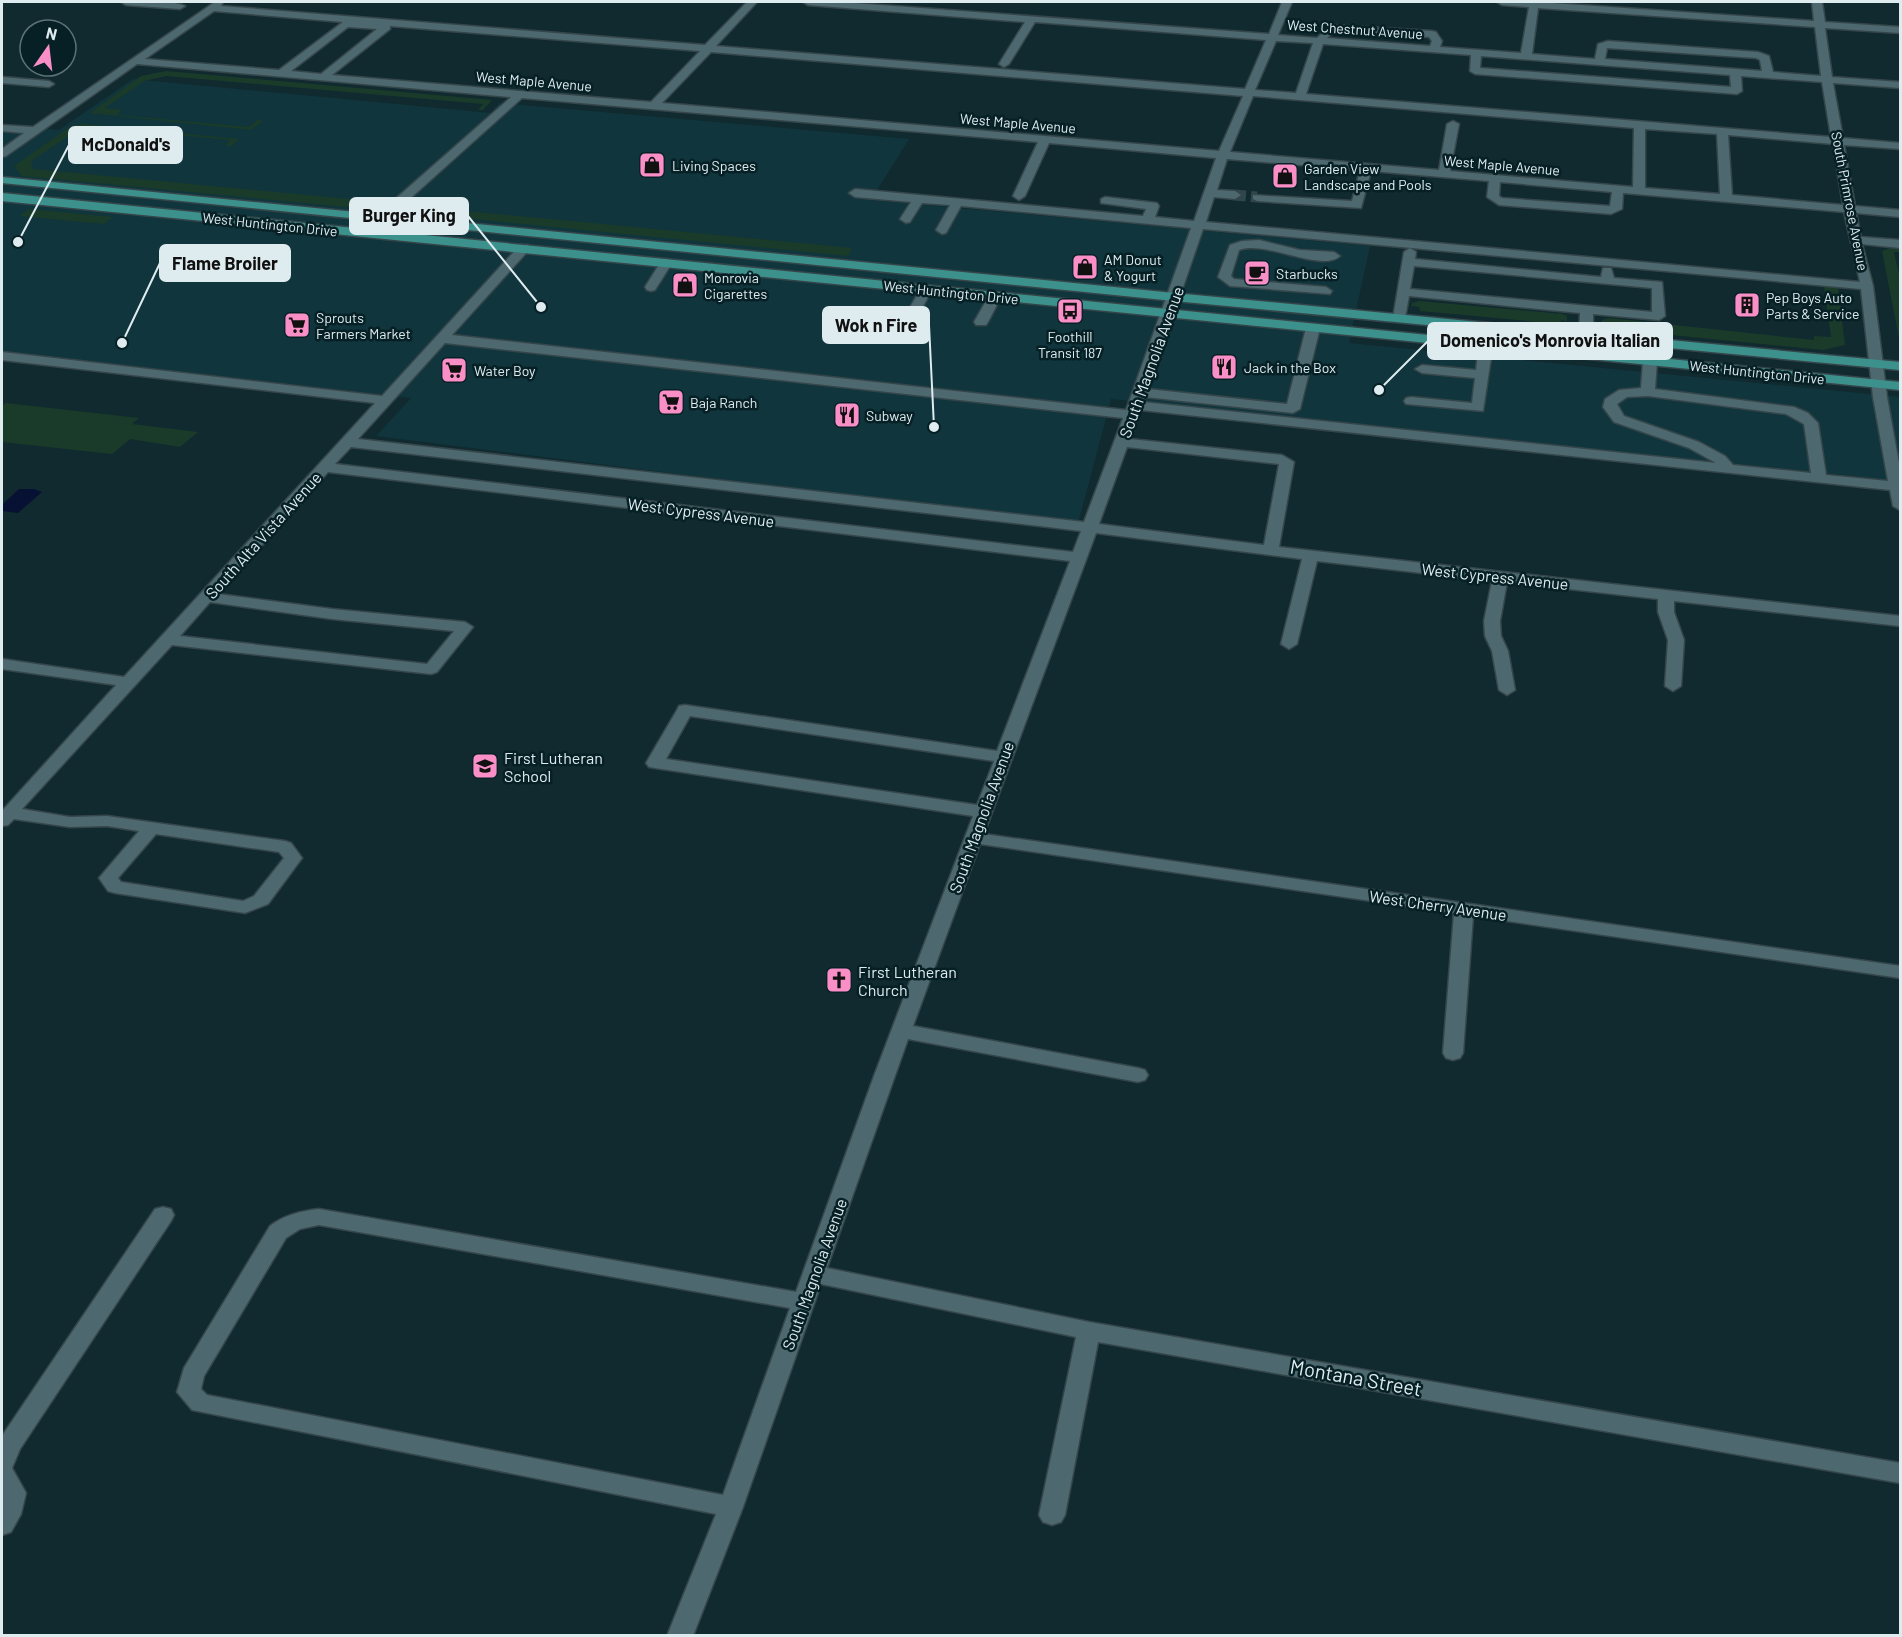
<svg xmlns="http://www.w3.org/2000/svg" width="1902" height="1637" font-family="Barlow,sans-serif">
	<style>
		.built { fill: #10353c }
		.green { fill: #1a3b2a }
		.water { fill: #071134 }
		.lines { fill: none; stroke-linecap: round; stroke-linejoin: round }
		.minor-tunnel { stroke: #2f474c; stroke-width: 11; stroke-dasharray: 11 5; stroke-linecap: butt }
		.minor-casing { stroke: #35464b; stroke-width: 3 }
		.major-casing { stroke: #35464b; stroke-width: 3 }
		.minor { fill: #4d686e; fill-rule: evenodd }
		.major { fill: #3d918c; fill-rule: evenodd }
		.labels { text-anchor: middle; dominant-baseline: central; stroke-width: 5; stroke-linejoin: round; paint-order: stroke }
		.far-street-label { font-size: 14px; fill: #deecf0; stroke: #062025 }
		.far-poi-label { font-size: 14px; fill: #deecf0; stroke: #062025; text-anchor: start }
		.street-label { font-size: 16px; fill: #deecf0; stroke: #062025 }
		.poi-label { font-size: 16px; fill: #deecf0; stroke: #062025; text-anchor: start }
		.near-street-label { font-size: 20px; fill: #deecf0; stroke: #062025 }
		.leader { fill: none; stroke: #deecf0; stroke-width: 2 }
		.callout-dot { fill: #deecf0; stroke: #062025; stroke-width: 2 }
		.callout { fill: #deecf0; stroke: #deecf0; stroke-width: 2 }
		.callout-label { font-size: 18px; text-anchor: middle; font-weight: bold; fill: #111 }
	</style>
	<rect width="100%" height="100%" fill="#102a2f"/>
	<path class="built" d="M133,79l358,34 8,-10 410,36 -38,61 499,46 -21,97 551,54v84l-789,-82 -33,125 -702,-88 35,-38 -409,-47v-227l57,6z"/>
	<g class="green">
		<path d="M166,71l326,29 -9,10h-5l5,-6 -317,-28 -22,5 -39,27 17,2 -5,5 132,12 8,-7 6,1 -12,9 -161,-17 51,-37z"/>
		<path d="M84,124l155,15 -8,7h-6l5,-6 -146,-14 -53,35 2,8 346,33 -4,6 -7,1 -346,-33 -8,-10 57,-40z"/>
		<path d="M414,206l438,42 -4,8 -437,-43 -2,-2z"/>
		<path d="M29,209l84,8 -9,7 -84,-8z"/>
		<path d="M1891,248l9,1v3h-6l6,27v64l-18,-92z"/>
		<path d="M1824,286l14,2 7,57 -22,5 -213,-21v-4l-8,-1v-4l7,-2 205,22v-4l17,1z"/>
		<path d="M1419,301l144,13 4,2v5l-6,-1 -1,4 -140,-13 -1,-4 -8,-1 1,-3z"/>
		<path d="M6,403l133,15 -7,6 66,8 -18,15 -50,-8 -18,15 -110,-12v-36z"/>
	</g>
	<path class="water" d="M19,489h15l8,3 -24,21 -16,-2v-6z"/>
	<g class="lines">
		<path class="minor-tunnel" d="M1235,195l22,2"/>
		<defs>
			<g id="minor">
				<path d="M121,2c14,-1 53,-2 64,4l-5,3 -54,-4z"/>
				<path d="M215,2h8l-2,4 484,39 42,-43h10l-41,44 529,43 21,-49 -231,-18 -26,42 -5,3 -5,-3 26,-42 -217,-17 -5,-3h37l429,32 13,-32h10l-14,33 39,3 15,-13 100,6 4,1 6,9 -2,6 81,6 8,-46 -27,-2 -5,-3h40l277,19 -2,-19h10l3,20 75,5v6l-75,-5 7,49 68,5v6l-67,-5 10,55 57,5v6l-56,-4 11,61 45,4v7l-44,-4 5,24 39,3v8l-38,-4 11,42 14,111 13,72v41l-7,-4 -3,-16 -750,-80 -10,29 152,16 12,7 -15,85 621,69v10l-226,-25v11l10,28 -3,46 -8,5 -8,-5 3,-46 -10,-28v-13l-151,-17 -7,39 1,15 7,15 7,39 -8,5 -8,-5 -7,-39 -7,-15 -1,-15 8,-40 -175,-20 -20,83 -8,5 -8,-5 21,-85 -206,-26 -112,301 916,132v12l-427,-62 -10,137 -3,5 -7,2 -7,-2 -3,-5 11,-140 -474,-69 -67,182 225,42 7,2 3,5 -3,5 -7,2 -230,-43 -81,229 262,54 811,141v20l-802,-141 -33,173 -4,7 -9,3 -9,-3 -4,-7 37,-178 -255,-53 -78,223 -50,129h-26l49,-122 -524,-104 -15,-18 7,-24 86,-142c14,-11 31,-15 49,-17l477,83 78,-216 99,-260 -318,-48 -6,-1 -3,-4 31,-53 2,-4 6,-1 312,46 73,-190 -742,-89 -110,122 114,15 133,13 8,5 -36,45 -6,2 -259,-29 -150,164 48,8 37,-1 178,25 6,2 11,15 -34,46 -23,9 -130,-20 -7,-2 -9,-13 40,-47 -32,-5 -37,1 -56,-8 -6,6 -6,1v-15l114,-126 -114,-16v-10l122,18 251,-274 -373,-43v-8l380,44 138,-151h8v6l-76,84 674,75 65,-182 -230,-22 -15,27 -4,1 -6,-4 14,-25 -28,-2 -12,19 -4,1 -6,-4 11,-17 -56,-5 -6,-4 6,-4 288,27 3,-7 -45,-6v-4l4,-2 52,6 2,3 -4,11 39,4 22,-63 -167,-15 -24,53 -6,4 -6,-4 25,-54 -516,-44 -138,124h-8v-6l135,-119 -374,-33 -131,92 -4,1v-8l22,-16 -22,-2v-6l31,2zM1538,8l277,19 6,49 -48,-4 -4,-16 -11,-4 -150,-11 -10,3 -3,15 -63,-5zM214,11l129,11 -64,48 -134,-11zM390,26l310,25 -49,51 -319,-27 58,-46zM348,27l29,2 -56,45 -30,-3zM1335,31l94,6 3,4 -2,5 -103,-8zM1276,41l37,2 -17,50 -41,-3zM1323,44l148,11 -1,16 5,3 262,20 5,-3 -1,-15 81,6 9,55 -525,-43zM1607,48l149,10 4,2 2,11 -157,-12zM711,52l532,44 -24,55 -557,-48zM1481,56l249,19 1,12 -251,-19zM1253,96l381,32 -1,59 -183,-16 9,-47 -6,-3 -6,3 -8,46 -209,-18zM1645,129l72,5 3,60 -75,-6zM1728,135l105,9 10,61 -111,-10zM1227,159l133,11 -8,31 -99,-6v4l4,2 104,7 10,-37 118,10 -2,16 12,8 112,9 11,-5 1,-16 221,19 16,70 -654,-60 8,-25 21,2 6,-4 -6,-4 -18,-1zM1500,182l112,10 -2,14 -108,-8 -3,-2zM1203,229l658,60 12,108 15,84 -62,-6 -8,-52 -10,-10 -14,-6 -139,-18 2,-28 -7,-4 -7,4 -2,27 -22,2 -14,9 -2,8 11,15 75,26 27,15 -573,-61 2,-5 148,16 7,-4 20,-81 -7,-4 -7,4 -19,76 -139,-15zM445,343l678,75 -39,104 -726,-83zM1648,396l138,18 18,10 7,49 -78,-8 -8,-9 -26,-14 -75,-26 -7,-12 10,-7zM351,447l697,80 33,4 -8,21 -738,-88zM1127,447l152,17 -15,81 -165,-21zM210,602l122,17 122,12 -27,33 -247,-28zM690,716l304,45 -17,44 -311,-46zM156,834l123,18 5,6 -30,38 -11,5 -122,-19 -3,-4zM319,1225l471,83 -67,187 -516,-100 -6,-6 3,-13 82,-138 14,-9z"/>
				<path d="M2,77l47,4 5,3 -5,3 -47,-4z"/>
				<path d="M1259,240l41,10 34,2 6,4c-18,17 -74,-16 -101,-6l-8,26 3,3 92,8 6,4 -2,3 -100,-8 -12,-9 12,-32 12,-4z"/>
				<path d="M1410,248l6,4 -1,7 186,18 2,-9h8l3,10 48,4 3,34 -6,4 -66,-6v22l-7,4 -7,-4 1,-23 -171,-17 -4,22 -6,4 -5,-1 -1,-3 11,-66zM1414,266l238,22v24l-242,-23z"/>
				<path d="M666,259l6,4 -17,27 -4,1 -4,-1 -2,-3 17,-27z"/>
				<path d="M926,286l6,4 -15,27 -5,1 -5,-1 -1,-3 16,-27z"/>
				<path d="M995,293l6,4 -13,25 -2,3h-10l-2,-3 16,-28z"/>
				<path d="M1486,341l7,4 -10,66 -77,-7 -2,-3 2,-3 5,-1 61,6 3,-25 -53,-5 -7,-4 7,-4 54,5 3,-25z"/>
				<path d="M163,1207l8,2 3,6 -3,6 -151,228 -8,19 14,25 -5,21 -10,18 -9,3v-99l153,-227z"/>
			</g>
			<g id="major">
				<path d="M2,177l1172,116 726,69v8l-726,-69 -1172,-118z"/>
				<path d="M2,193l1898,189v8l-1898,-189z"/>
			</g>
		</defs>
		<use href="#minor" class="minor-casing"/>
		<use href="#major" class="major-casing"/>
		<use href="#minor" class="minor"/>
		<use href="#major" class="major"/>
	</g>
	<defs>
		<symbol id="shop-square" viewBox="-11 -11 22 22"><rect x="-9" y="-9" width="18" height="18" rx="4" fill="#fa8fc7" stroke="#062025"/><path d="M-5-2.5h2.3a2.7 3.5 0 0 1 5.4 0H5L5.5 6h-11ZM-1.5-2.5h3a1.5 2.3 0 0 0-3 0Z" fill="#111"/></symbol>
		<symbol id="cafe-square" viewBox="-11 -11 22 22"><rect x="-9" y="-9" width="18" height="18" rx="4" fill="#fa8fc7" stroke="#062025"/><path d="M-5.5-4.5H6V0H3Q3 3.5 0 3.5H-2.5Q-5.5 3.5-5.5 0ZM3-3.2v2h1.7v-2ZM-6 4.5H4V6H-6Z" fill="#111"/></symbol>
		<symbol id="building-square" viewBox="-11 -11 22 22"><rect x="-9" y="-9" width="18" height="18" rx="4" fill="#fa8fc7" stroke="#062025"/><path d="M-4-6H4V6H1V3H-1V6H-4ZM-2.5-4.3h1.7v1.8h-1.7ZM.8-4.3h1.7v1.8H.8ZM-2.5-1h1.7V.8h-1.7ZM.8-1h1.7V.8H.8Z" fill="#111"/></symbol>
		<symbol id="bus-square" viewBox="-11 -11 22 22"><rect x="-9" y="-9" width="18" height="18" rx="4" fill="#fa8fc7" stroke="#062025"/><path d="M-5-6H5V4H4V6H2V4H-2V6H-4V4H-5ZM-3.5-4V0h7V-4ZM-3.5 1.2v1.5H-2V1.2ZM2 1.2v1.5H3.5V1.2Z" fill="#111"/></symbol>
		<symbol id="supermarket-square" viewBox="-11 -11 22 22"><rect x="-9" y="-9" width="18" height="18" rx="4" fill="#fa8fc7" stroke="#062025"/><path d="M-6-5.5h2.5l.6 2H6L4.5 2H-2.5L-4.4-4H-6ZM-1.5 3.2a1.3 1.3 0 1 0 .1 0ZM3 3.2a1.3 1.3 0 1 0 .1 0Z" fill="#111"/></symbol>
		<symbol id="restaurant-square" viewBox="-11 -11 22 22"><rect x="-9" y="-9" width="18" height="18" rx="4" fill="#fa8fc7" stroke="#062025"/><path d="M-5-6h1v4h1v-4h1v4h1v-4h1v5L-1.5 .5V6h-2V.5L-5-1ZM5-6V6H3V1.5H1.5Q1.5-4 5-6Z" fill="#111"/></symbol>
		<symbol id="school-square" viewBox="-11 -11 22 22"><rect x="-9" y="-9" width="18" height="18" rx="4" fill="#fa8fc7" stroke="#062025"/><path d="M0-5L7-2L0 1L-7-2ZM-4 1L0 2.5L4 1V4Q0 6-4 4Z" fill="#111"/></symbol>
		<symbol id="church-square" viewBox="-11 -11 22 22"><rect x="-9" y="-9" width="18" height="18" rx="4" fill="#fa8fc7" stroke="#062025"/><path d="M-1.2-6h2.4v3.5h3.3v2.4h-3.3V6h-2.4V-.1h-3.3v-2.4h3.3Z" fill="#111"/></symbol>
	</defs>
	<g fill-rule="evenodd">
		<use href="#shop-square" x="637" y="150" width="30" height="30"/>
		<use href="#shop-square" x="1270" y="161" width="30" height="30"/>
		<use href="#shop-square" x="1070" y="252" width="30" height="30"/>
		<use href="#cafe-square" x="1242" y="258" width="30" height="30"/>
		<use href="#shop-square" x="670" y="270" width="30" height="30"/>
		<use href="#building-square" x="1732" y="290" width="30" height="30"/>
		<use href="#bus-square" x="1055" y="296" width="30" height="30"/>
		<use href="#supermarket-square" x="282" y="310" width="30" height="30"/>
		<use href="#restaurant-square" x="1209" y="352" width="30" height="30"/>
		<use href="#supermarket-square" x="439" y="355" width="30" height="30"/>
		<use href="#supermarket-square" x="656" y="387" width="30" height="30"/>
		<use href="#restaurant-square" x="832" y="400" width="30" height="30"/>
		<use href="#school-square" x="470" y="751" width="30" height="30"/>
		<use href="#church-square" x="824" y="965" width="30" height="30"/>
	</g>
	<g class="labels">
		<g class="far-street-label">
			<text transform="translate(1355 29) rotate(4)">West Chestnut Avenue</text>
			<text transform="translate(534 81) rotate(5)">West Maple Avenue</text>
			<text transform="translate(1018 123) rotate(5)">West Maple Avenue</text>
			<text transform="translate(1502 165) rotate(5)">West Maple Avenue</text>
			<text transform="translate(1850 201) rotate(79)">South Primrose Avenue</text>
			<text transform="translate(270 224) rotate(6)">West Huntington Drive</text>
			<text transform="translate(951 292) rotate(6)">West Huntington Drive</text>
			<text transform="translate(1757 372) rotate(6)">West Huntington Drive</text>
		</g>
		<g class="far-poi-label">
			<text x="672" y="165">Living Spaces</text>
			<text x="1304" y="168">Garden View<tspan x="1304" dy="16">Landscape and Pools</tspan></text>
			<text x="1104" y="259">AM Donut<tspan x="1104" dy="16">&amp; Yogurt</tspan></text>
			<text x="1276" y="273">Starbucks</text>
			<text x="704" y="277">Monrovia<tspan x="704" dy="16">Cigarettes</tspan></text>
			<text x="1766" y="297">Pep Boys Auto<tspan x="1766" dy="16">Parts &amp; Service</tspan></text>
			<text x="316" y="317">Sprouts<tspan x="316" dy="16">Farmers Market</tspan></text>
			<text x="1070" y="336" text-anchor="middle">Foothill<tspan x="1070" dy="16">Transit 187</tspan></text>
			<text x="1244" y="367">Jack in the Box</text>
			<text x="474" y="370">Water Boy</text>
			<text x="690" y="402">Baja Ranch</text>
			<text x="866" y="415">Subway</text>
		</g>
		<g class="street-label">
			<text transform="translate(1151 362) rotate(-70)">South Magnolia Avenue</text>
			<text transform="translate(701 512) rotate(7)">West Cypress Avenue</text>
			<text transform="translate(263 535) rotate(-48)">South Alta Vista Avenue</text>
			<text transform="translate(1495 576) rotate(6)">West Cypress Avenue</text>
			<text transform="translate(981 817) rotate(-70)">South Magnolia Avenue</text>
			<text transform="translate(1438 905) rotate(8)">West Cherry Avenue</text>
			<text transform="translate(814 1274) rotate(-70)">South Magnolia Avenue</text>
		</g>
		<g class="poi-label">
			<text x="504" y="757">First Lutheran<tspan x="504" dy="18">School</tspan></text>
			<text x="858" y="971">First Lutheran<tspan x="858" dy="18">Church</tspan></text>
		</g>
		<g class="near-street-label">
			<text transform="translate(1356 1377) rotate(10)">Montana Street</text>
		</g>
	</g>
	<path class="leader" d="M18 242L69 145M541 307L468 216M122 343L160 263M934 427L929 325M1379 390L1428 341"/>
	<g class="callout-dot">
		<circle cx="18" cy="242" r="6"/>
		<circle cx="541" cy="307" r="6"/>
		<circle cx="122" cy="343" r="6"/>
		<circle cx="934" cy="427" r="6"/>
		<circle cx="1379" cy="390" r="6"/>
	</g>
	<g class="callout">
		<rect x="69" y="127" width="113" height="36" rx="6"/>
		<rect x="350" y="198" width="118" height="36" rx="6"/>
		<rect x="160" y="245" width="130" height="36" rx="6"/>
		<rect x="823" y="307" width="106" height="36" rx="6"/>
		<rect x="1428" y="323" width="244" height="36" rx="6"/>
	</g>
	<g class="callout-label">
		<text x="126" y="151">McDonald's</text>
		<text x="409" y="222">Burger King</text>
		<text x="225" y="270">Flame Broiler</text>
		<text x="876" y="332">Wok n Fire</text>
		<text x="1550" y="347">Domenico's Monrovia Italian</text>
	</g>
	<rect width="1902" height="1637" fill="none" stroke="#deecf0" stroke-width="6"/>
	<g transform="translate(48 48) rotate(14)"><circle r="28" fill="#062025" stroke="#5c7276" stroke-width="1.5"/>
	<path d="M0-4.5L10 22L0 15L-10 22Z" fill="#fa8fc7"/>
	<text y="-9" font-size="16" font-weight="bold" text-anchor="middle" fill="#deecf0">N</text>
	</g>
</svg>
